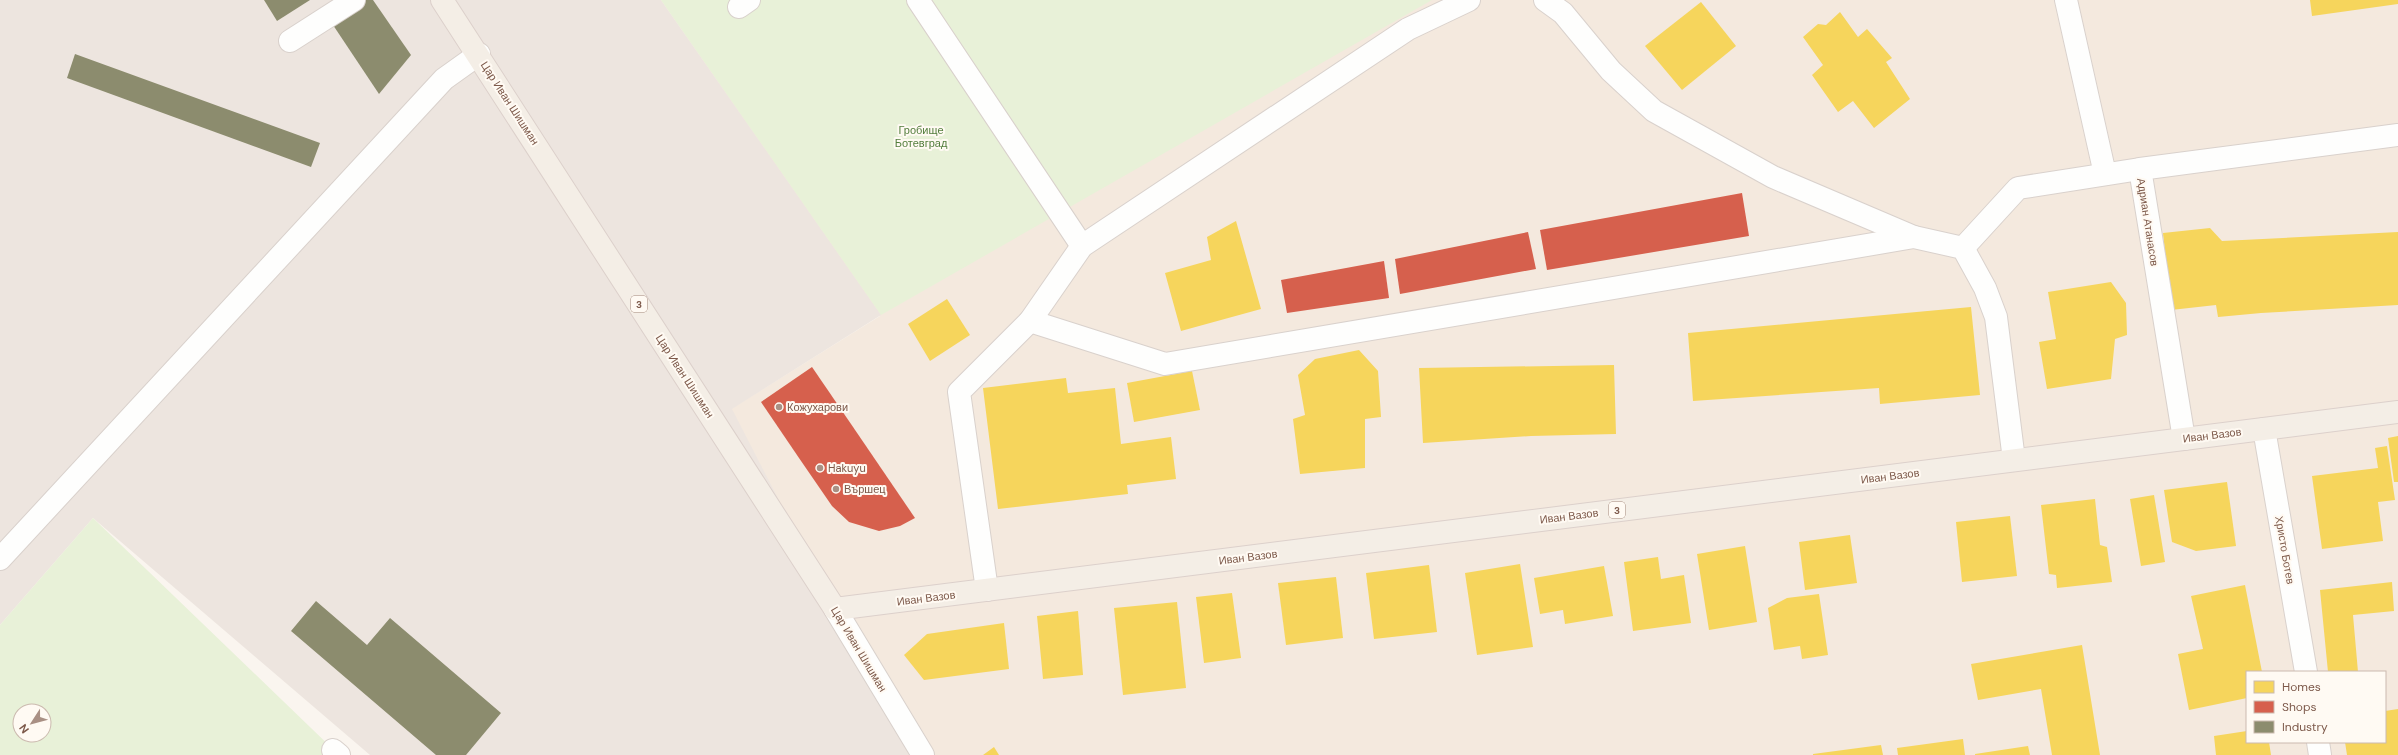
<svg xmlns="http://www.w3.org/2000/svg" width="2398" height="755" font-family="'DM Sans',sans-serif">
	<style>
		.residential { fill: #f4e9de; fill-rule: evenodd }
		.industrial { fill: #ede5df }
		.green { fill: #e8f1d8; fill-rule: evenodd }
		.homes { fill: #f6d55c }
		.shops { fill: #d6604d }
		.industry { fill: #8c8c6e }
		.lines { fill: none; stroke-linecap: round; stroke-linejoin: round }
		.minor-casing { stroke: #d9d1cc; stroke-width: 24 }
		.major-casing { stroke: #dcd0cb; stroke-width: 24 }
		.minor { stroke: #fefefd; stroke-width: 22 }
		.major { stroke: #f4eee6; stroke-width: 22 }
		.poi-dot { fill: #a99084; stroke: #fffaf3; stroke-width: 1.5 }
		.labels { text-anchor: middle; dominant-baseline: central; stroke-width: 4; stroke-linejoin: round; paint-order: stroke }
		.shield { fill: #fffaf3; stroke: #a4897d; stroke-width: 1 }
		.shield-label { font-size: 10px; font-weight: bold; fill: #7d594a }
		.street-label { font-size: 11px; fill: #7d594a; stroke: #fffaf3 }
		.park-label { font-size: 11px; fill: #537e3d; stroke: #fffaf3 }
		.poi-label { font-size: 11px; fill: #7d594a; stroke: #fffaf3; text-anchor: start }
	</style>
	<rect width="100%" height="100%" fill="#faf5ef"/>
	<path class="residential" d="M661,0h1737v755h-1475l-88,-146 -104,-200 149,-93zM2247,672h138v70h-138z"/>
	<path class="industrial" d="M0,0h661l220,315 -149,94 103,200 88,146h-553l-277,-237 -93,107z"/>
	<g class="green">
		<path d="M661,0h771l-551,315z"/>
		<path d="M93,518l246,237h-339v-130zM20,711h24v24h-24z"/>
	</g>
	<g class="homes">
		<path d="M2310,0h88v4l-86,12z"/>
		<path d="M1701,2l35,44 -54,44 -37,-44z"/>
		<path d="M1840,12l18,25 9,-8 25,29 -6,4 24,37 -36,29 -21,-27 -15,11 -26,-37 11,-10 -20,-28 15,-13 8,1z"/>
		<path d="M1236,221l25,88 -80,22 -16,-58 46,-13 -4,-23z"/>
		<path d="M2210,228l12,13 176,-9v73l-137,8 -43,4 -2,-12 -45,5 -8,-77z"/>
		<path d="M2111,282l15,21 1,32 -12,4 -4,40 -64,10 -8,-47 17,-3 -8,-47z"/>
		<path d="M947,299l23,36 -40,26 -22,-37z"/>
		<path d="M1971,307l9,88 -100,9 -1,-16 -186,13 -5,-68z"/>
		<path d="M1359,350l19,21 3,46 -16,2v49l-65,6 -7,-55 12,-4 -7,-40 17,-16z"/>
		<path d="M1614,365l2,69 -85,2 -108,7 -4,-75z"/>
		<path d="M1192,371l8,39 -66,12 -7,-39z"/>
		<path d="M1066,378l2,15 47,-5 6,56 50,-7 5,42 -49,6 1,9 -130,15 -15,-121z"/>
		<path d="M2398,436v46h-4l-6,-44z"/>
		<path d="M2387,446l8,54 -17,2 5,39 -61,8 -10,-73 66,-8 -3,-20z"/>
		<path d="M2227,482l9,64 -40,5 -24,-9 -8,-52z"/>
		<path d="M2154,495l11,67 -24,4 -11,-67z"/>
		<path d="M2095,499l5,46 7,2 5,35 -55,6 -1,-13 -7,-1 -8,-69z"/>
		<path d="M2010,516l7,60 -55,6 -6,-60z"/>
		<path d="M1850,535l7,48 -52,7 -6,-48z"/>
		<path d="M1745,546l12,76 -48,8 -12,-76z"/>
		<path d="M1658,557l3,22 23,-4 7,48 -58,8 -9,-69z"/>
		<path d="M1520,564l13,83 -56,8 -12,-82z"/>
		<path d="M1429,565l8,67 -63,7 -8,-66z"/>
		<path d="M1604,566l9,50 -48,8 -2,-14 -23,4 -6,-36z"/>
		<path d="M1336,577l7,61 -57,7 -8,-62z"/>
		<path d="M2392,582l2,29 -41,4 5,57h-30l-8,-82z"/>
		<path d="M2245,585l17,87h-15v26l-58,12 -11,-56 25,-5 -12,-53z"/>
		<path d="M1232,593l9,65 -37,5 -8,-66z"/>
		<path d="M1819,594l9,61 -26,4 -2,-13 -26,4 -6,-42 19,-10z"/>
		<path d="M1177,602l9,86 -63,7 -9,-87z"/>
		<path d="M1078,611l5,64 -40,4 -6,-63z"/>
		<path d="M1004,623l5,46 -85,11 -20,-25 23,-21z"/>
		<path d="M2082,645l18,110h-48l-11,-66 -63,11 -7,-36z"/>
		<path d="M2398,709v46h-51l-2,-13h40v-31z"/>
		<path d="M2247,731v11h22l2,13h-55l-2,-19z"/>
		<path d="M1963,739l2,16h-67l-1,-7z"/>
		<path d="M1881,745l2,10h-70v-1z"/>
		<path d="M2028,746l2,9h-55v-1z"/>
		<path d="M994,747l5,8h-16z"/>
	</g>
	<g class="shops">
		<path d="M1742,193l7,43 -202,34 -7,-40z"/>
		<path d="M1528,232l8,37 -136,25 -5,-35z"/>
		<path d="M1384,261l5,37 -102,15 -6,-33z"/>
		<path d="M812,367l39,57 64,94 -15,8 -21,5 -30,-9 -17,-16 -33,-48 -38,-56z"/>
	</g>
	<g class="industry">
		<path d="M264,0h46l-33,21z"/>
		<path d="M358,0h15l38,55 -32,39 -50,-75z"/>
		<path d="M75,54l245,89 -9,24 -244,-89z"/>
		<path d="M316,601l51,44 23,-27 111,95 -35,42h-30l-145,-124z"/>
	</g>
	<g class="lines">
		<defs>
			<g id="minor">
				<path d="M918,0l164,246"/>
				<path d="M1545,0l18,13 48,58 43,40 119,66 141,60"/>
				<path d="M2066,0l39,174"/>
				<path d="M739,7l10,-7"/>
				<path d="M290,41l64,-41"/>
				<path d="M2140,169l44,270"/>
				<path d="M1963,248l55,-60 122,-19 258,-34"/>
				<path d="M1030,321l135,43 749,-127 49,11 22,40 11,29 18,143"/>
				<path d="M2264,429l42,243"/>
				<path d="M0,559l444,-480 35,-25"/>
				<path d="M987,590l-28,-198 71,-71 52,-75 326,-217 61,-29"/>
				<path d="M835,609l88,146"/>
				<path d="M2318,742l2,13"/>
				<path d="M333,750l6,5"/>
			</g>
			<path id="major" d="M442,0l393,609 1563,-197"/>
		</defs>
		<use href="#minor" class="minor-casing"/>
		<use href="#major" class="major-casing"/>
		<use href="#minor" class="minor"/>
		<use href="#major" class="major"/>
	</g>
	<g class="poi-dot">
		<circle cx="779" cy="407" r="4"/>
		<circle cx="820" cy="468" r="4"/>
		<circle cx="836" cy="489" r="4"/>
	</g>
	<g class="labels">
		<g class="shield">
			<rect x="631" y="296" width="16" height="16" rx="3"/>
			<rect x="1609" y="502" width="16" height="16" rx="3"/>
		</g>
		<g class="shield-label">
			<text x="639" y="304">3</text>
			<text x="1617" y="510">3</text>
		</g>
		<g class="street-label">
			<text transform="translate(510 103) rotate(57)">Цар Иван Шишман</text>
			<text transform="translate(2148 222) rotate(81)">Адриан Атанасов</text>
			<text transform="translate(685 376) rotate(57)">Цар Иван Шишман</text>
			<text transform="translate(2212 435) rotate(-7)">Иван Вазов</text>
			<text transform="translate(1890 476) rotate(-7)">Иван Вазов</text>
			<text transform="translate(1569 516) rotate(-7)">Иван Вазов</text>
			<text transform="translate(2285 550) rotate(80)">Христо Ботев</text>
			<text transform="translate(1248 557) rotate(-7)">Иван Вазов</text>
			<text transform="translate(926 598) rotate(-7)">Иван Вазов</text>
			<text transform="translate(859 649) rotate(59)">Цар Иван Шишман</text>
		</g>
		<g class="park-label">
			<text x="921" y="130">Гробище<tspan x="921" dy="13">Ботевград</tspan></text>
		</g>
		<g class="poi-label">
			<text x="787" y="407">Кожухарови</text>
			<text x="828" y="468">Hakuyu</text>
			<text x="844" y="489">Вършец</text>
		</g>
	</g>
	<rect x="2246" y="671" width="140" height="72" fill="#fffaf3" stroke="#cbbaaf"/>
	<rect x="2254" y="681" width="20" height="12" fill="#f6d55c" stroke="#cbbaaf"/>
	<text x="2282" y="691" font-size="12" fill="#7d594a">Homes</text>
	<rect x="2254" y="701" width="20" height="12" fill="#d6604d" stroke="#cbbaaf"/>
	<text x="2282" y="711" font-size="12" fill="#7d594a">Shops</text>
	<rect x="2254" y="721" width="20" height="12" fill="#8c8c6e" stroke="#cbbaaf"/>
	<text x="2282" y="731" font-size="12" fill="#7d594a">Industry</text>
	<g transform="translate(32 723) rotate(234)"><circle r="19" fill="#fffaf3" stroke="#cbbaaf"/>
	<path d="M0-3L7 15L0 10L-7 15Z" fill="#a99084"/>
	<text y="-6" font-size="11" font-weight="bold" text-anchor="middle" fill="#7d594a">N</text>
	</g>
</svg>
